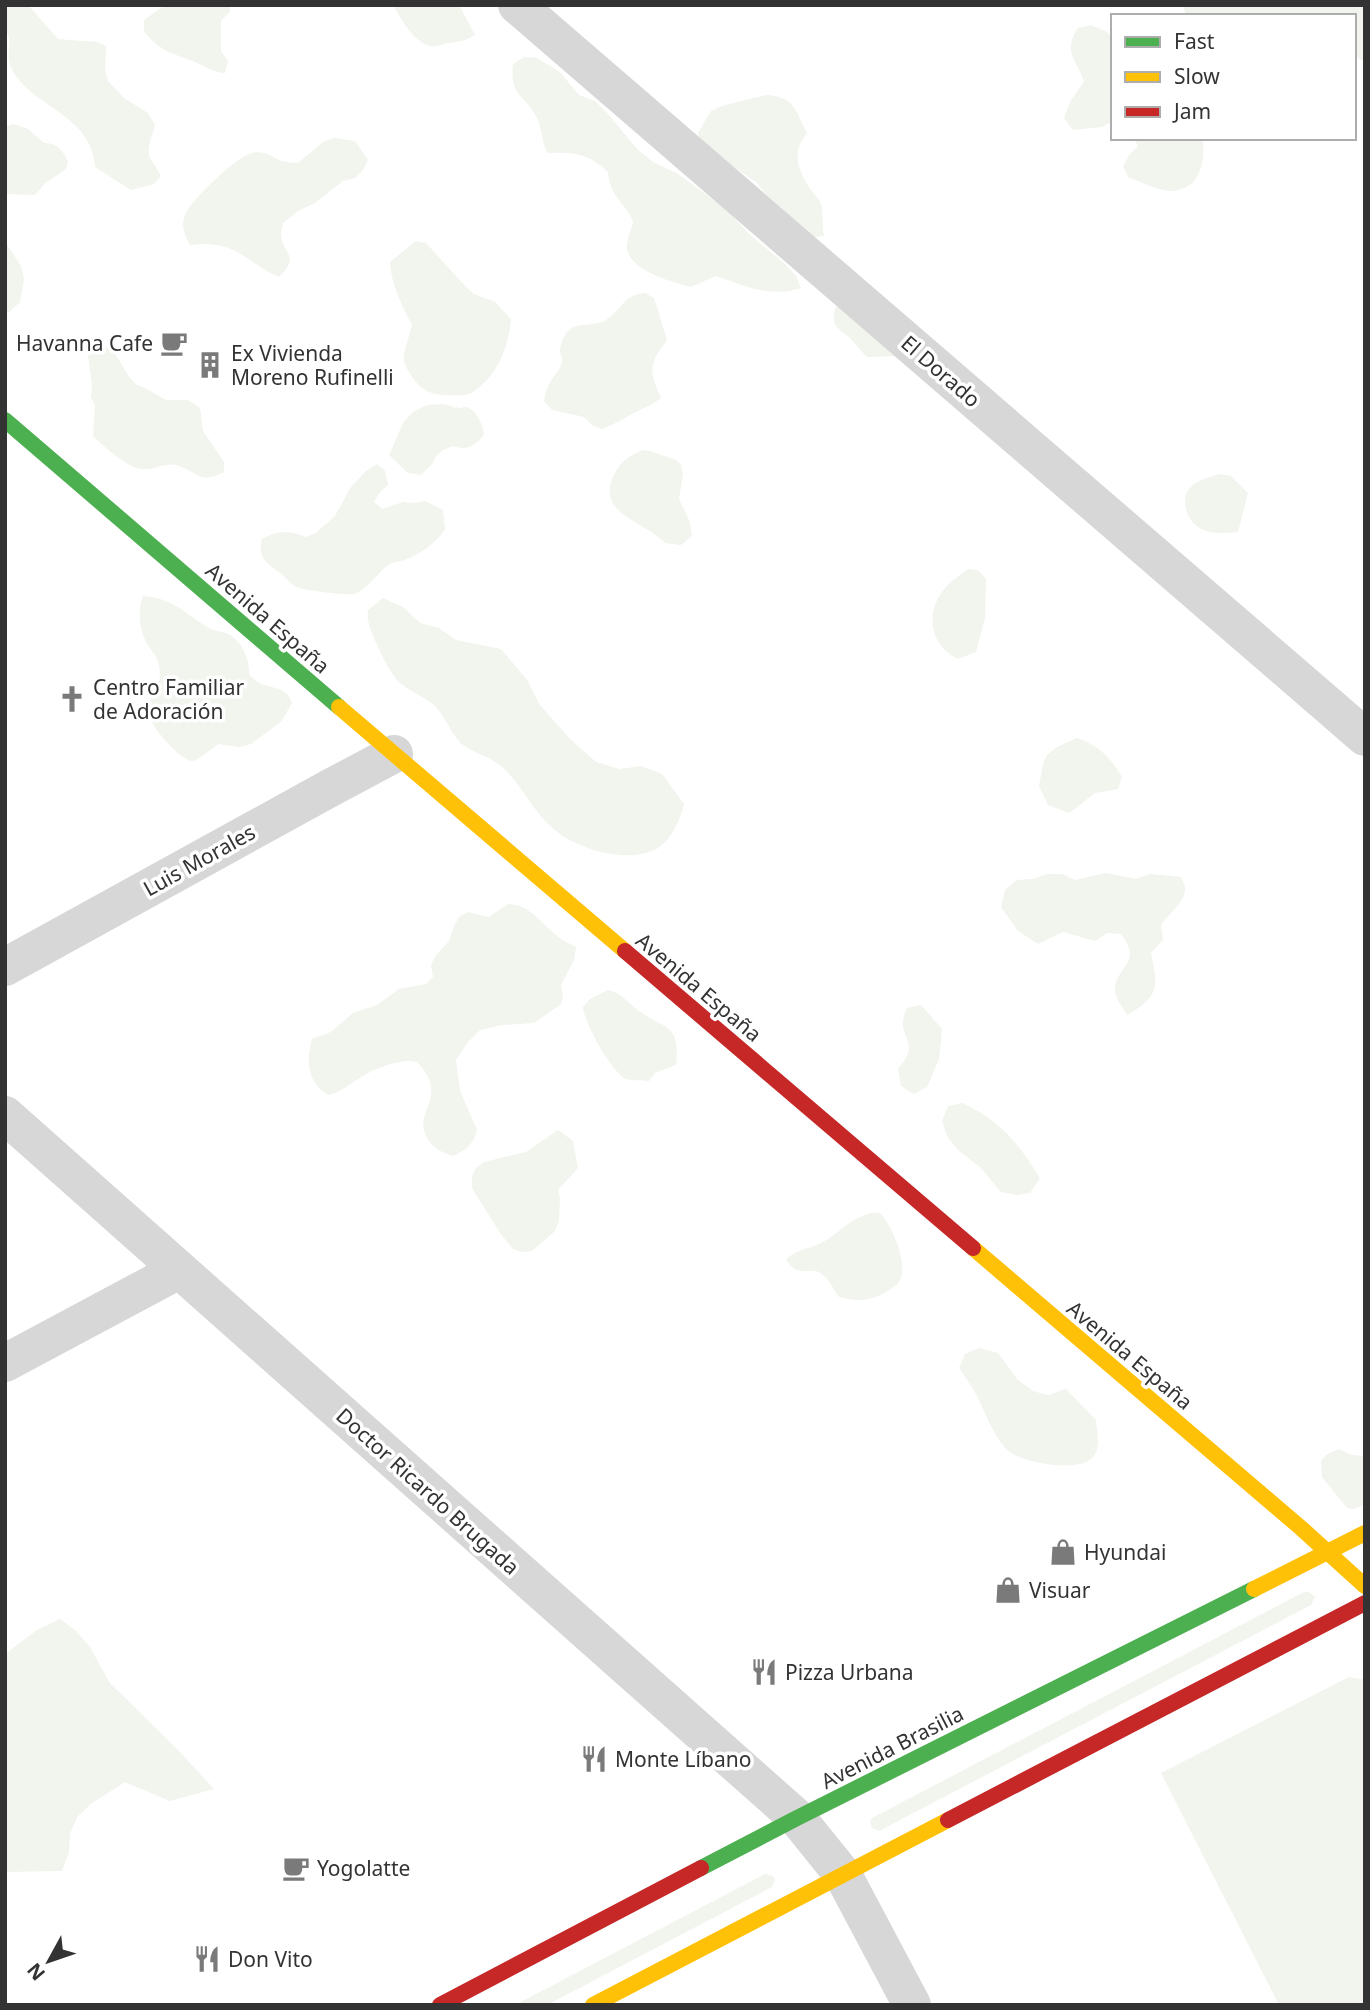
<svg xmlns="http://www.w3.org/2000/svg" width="1370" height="2010" font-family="'Noto Sans',sans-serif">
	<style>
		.green { fill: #f1f5ed }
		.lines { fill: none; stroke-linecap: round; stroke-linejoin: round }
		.street { stroke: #d7d7d7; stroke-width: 38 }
		.fast { stroke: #4caf50; stroke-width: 16 }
		.slow { stroke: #ffc107; stroke-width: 16 }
		.jam { stroke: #c62828; stroke-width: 16 }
		.labels { text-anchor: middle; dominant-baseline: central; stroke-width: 7; stroke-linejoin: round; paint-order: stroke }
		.poi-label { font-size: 21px; fill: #333; stroke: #fff; text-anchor: start }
		.street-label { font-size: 21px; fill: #333; stroke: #fff }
	</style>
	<rect width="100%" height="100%" fill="#fff"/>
	<g class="green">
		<path d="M5,5h23l30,34 39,3 9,4 -1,23 3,12 16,17 24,15 7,12c-2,9 -8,21 -6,30 2,7 9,14 12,21l-7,8 -23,6 -36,-23c-3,-55 -68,-60 -85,-102 -3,-9 0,-18 -1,-27 -1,-4 -3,-7 -4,-11 -1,-7 0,-15 0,-22z"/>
		<path d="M165,5h65v6l-9,10v30l7,10 -3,12c-12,-1 -21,-7 -32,-12 -24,-9 -31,-9 -49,-29v-12z"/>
		<path d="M393,5h66l16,30c-11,6 -15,7 -27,8 -6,1 -11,5 -17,3 -18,-4 -29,-26 -38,-41z"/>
		<path d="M1183,5h182v54l-3,1 -8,-4v-40h-168z"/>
		<path d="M1091,25l16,7 6,7v82l-11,6 -29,3 -9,-12 6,-16 14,-20c-7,-23 -22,-30 -6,-54z"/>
		<path d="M524,57l13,1 23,14 19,23 16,6 14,14 28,34 16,13 25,12 49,36 20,22 39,33 10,11 5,12c-31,10 -56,-2 -85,-12l-25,11c-19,-5 -60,-16 -64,-38 -1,-8 5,-20 6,-28 -10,-21 -23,-24 -25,-49 -20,-19 -35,-20 -61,-19 -5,-11 -5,-23 -9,-33 -11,-26 -29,-21 -25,-56z"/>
		<path d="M766,95c30,2 29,16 41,38 -14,17 -11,32 0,51 5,9 13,14 15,24 1,8 0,18 2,28l-17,2 -14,-8 -36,-47 -56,-39 -3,-11 13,-22 11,-5z"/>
		<path d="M13,124l15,5 16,14c13,0 19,7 24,19l-2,7 -21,14 -10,12 -30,-1v-67z"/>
		<path d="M334,138l21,3 13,19 -5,10 -8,8 -12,3 -28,22 -17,8 -15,12c0,4 -2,8 -2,12 2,20 20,20 -2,42 -37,-17 -43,-38 -89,-32 -6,-10 -9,-19 -5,-30 5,-14 52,-59 67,-62 14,-3 17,3 30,8 5,2 11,1 16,2l25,-21z"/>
		<path d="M1134,138h69c2,23 -2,51 -31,53 -10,1 -33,-10 -44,-14l-5,-11 7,-12 8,-8z"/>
		<path d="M416,241l10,2 40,44 8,7 21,8 16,17c-2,27 -14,58 -38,73 -8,5 -18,3 -27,3 -18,-1 -25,-5 -35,-20 -4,-6 -8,-12 -7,-19 1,-10 6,-21 8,-31 -10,-19 -21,-41 -22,-63z"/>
		<path d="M5,242l16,24 3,13 -4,23 -12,11 -3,-1z"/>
		<path d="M645,293l9,5 13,42c-19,25 -18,31 -6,58 -7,6 -13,8 -21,12 -13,6 -24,14 -38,19l-10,-4 -8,-8 -32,-7 -8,-9c1,-7 3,-14 7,-20 3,-6 10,-12 11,-19 1,-3 -2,-9 -2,-11 0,-7 4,-16 9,-21 10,-9 27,-1 41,-13 14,-11 14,-22 35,-24z"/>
		<path d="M855,293l42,63 -30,1c-6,-6 -11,-13 -17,-19 -12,-10 -19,-11 -15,-30z"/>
		<path d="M107,347l7,5 16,26 7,7 8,3 21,12h22l12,8 3,23 21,31v10c-25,12 -23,2 -45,-6 -13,-5 -24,5 -37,3 -15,-1 -38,-23 -49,-33l2,-31 -4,-8 1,-13 -4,-28 8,-8z"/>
		<path d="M443,404c6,1 11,4 17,4 1,0 3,-1 5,-1 12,2 17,17 19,27 -8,12 -17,17 -31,12l-10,4 -7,6 -3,7 -12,12 -13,-2 -19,-18 14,-32 10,-11 14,-7z"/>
		<path d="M643,450l7,1 26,9 5,5 2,9 -4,25 11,23 2,14 -11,9 -16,-2c-18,-21 -71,-29 -51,-68 6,-13 16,-20 29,-25z"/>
		<path d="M377,464l8,7 3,14 -8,7 -6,10 8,7 21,-7 11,1 11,-2 18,9 2,20c-10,12 -23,24 -38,29 -7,3 -13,2 -20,7 -10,8 -21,24 -32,28 -7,2 -52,-4 -59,-7 -6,-3 -10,-10 -16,-14 -13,-10 -23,-15 -18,-34 15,-9 28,-8 44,-2l10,-4 19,-17 16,-29 15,-16z"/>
		<path d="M1219,474l12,2 17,17 -10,39c-11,1 -22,3 -34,-2 -17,-6 -27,-32 -11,-45 7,-6 18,-8 26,-11z"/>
		<path d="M968,569l10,1 8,9 -1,39 -9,34 -18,7c-27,-13 -33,-44 -16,-67 6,-9 17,-16 26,-23z"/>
		<path d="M143,596c31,3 38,15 63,30 7,5 13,5 20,7 15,6 24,26 23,41 16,20 35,6 43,29l-11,19 -30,22 -12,3 -20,-3c-6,3 -21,17 -27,17 -12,0 -47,-40 -44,-52 3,-19 17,-23 10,-47 -2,-7 -7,-12 -11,-18 -7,-13 -10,-34 -4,-48z"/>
		<path d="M383,598l20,9 17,16 19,5 17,12 45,9 26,31 13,25 30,34 26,23 24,7 21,-3 21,8 22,30c-4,17 -15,41 -32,47 -28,11 -69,-1 -92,-17 -26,-18 -37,-49 -60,-69 -10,-8 -26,-12 -37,-20 -9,-6 -18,-29 -28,-39 -11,-10 -25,-14 -36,-24 -9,-8 -29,-49 -31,-62 -1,-3 0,-7 0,-10z"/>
		<path d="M1077,738c21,7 34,20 45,39l-4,12 -23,4 -26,20 -21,-8 -9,-19 4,-22 4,-9 10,-8z"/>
		<path d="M1106,873l30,6 14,-5 31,3c2,4 4,8 4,12 1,11 -17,26 -24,36l2,15 -12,13c7,34 9,43 -24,62 -4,-7 -12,-17 -12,-25 0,-24 29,-26 6,-56l-14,-1 -12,8 -32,-9 -25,12 -20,-13 -17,-24 4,-17 12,-10 15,-1 15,-5h15l13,6z"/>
		<path d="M508,904c22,1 32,18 48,31 5,5 13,8 20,12l-2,13 -13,25 2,13 -2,6 -27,19 -32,2 -22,5 -12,12 -12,18 4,31 17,39c-3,14 -12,21 -24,26 -10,-3 -18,-7 -24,-15 -15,-22 5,-34 2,-55 -1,-9 -8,-18 -14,-24 -15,-4 -41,6 -54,14 -12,7 -21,16 -35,19 -21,-13 -22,-34 -16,-56l19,-7 22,-19 24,-8 22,-16 27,-5 7,-7 -2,-12 5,-10 13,-14 5,-15 5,-9 9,-5 21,5z"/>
		<path d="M608,990c13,3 17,10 27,18 28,22 46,13 41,57l-21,8 -6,8c-7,-1 -17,0 -23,-2 -15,-8 -42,-56 -43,-72l7,-8z"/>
		<path d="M921,1005l21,24 -3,30 -12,28 -13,7 -13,-8 -3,-18c27,-28 -6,-30 9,-60z"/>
		<path d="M963,1103c39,20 54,38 77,75l-10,15 -14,2 -15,-3 -20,-24 -23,-18 -11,-14 -5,-15 6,-15z"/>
		<path d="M558,1130l15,11 5,27 -20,22 2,8 -1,23 -4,10 -23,20 -10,1 -9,-3 -13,-16 -28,-45v-12l4,-8 8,-6 42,-10z"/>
		<path d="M871,1213h9c12,13 28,49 20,67 -2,5 -4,5 -8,8 -16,12 -33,15 -53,9 -5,-7 -10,-18 -17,-23 -13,-9 -22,6 -36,-14 8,-10 19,-10 31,-15 21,-9 29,-25 54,-32z"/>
		<path d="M979,1348l19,5 20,27 15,11 15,4 18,-6 30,31c1,12 5,28 -3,37 -13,16 -68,6 -83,-5 -13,-8 -26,-42 -33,-56 -5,-10 -12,-19 -18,-28l6,-14z"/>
		<path d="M1339,1449l13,6 13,1 -1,49 -11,4 -6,-1 -25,-31 -1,-16 5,-6z"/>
		<path d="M1304,1592h5l6,5 -4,8 -432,226 -7,-3 -2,-7 2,-3z"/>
		<path d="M60,1619l15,11 15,17 19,35 69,68 36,39 -44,12 -45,-19 -33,21 -15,14 -7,17 -1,18 -7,19 -57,1v-218l32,-24z"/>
		<path d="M1349,1677l16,3v325h-86l-118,-232z"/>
		<path d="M765,1874l8,2 2,4 -3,7 -225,118h-32z"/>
	</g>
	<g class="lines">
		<g class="street">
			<path d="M517,5l848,732"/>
			<path d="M5,967l325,-179 64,-34"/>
			<path d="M5,1115l792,703 46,57 69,130"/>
			<path d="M5,1363l174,-93"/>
		</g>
		<g class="fast">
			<path d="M5,420l334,287"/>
			<path d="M701,1868l96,-50 457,-229"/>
		</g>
		<g class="slow">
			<path d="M339,707l286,244"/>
			<path d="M973,1248l328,280 64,58"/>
			<path d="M1254,1589l111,-56"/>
			<path d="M593,2005l355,-185"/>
		</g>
		<g class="jam">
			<path d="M625,951l348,297"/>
			<path d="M948,1820l417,-217"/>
			<path d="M440,2005l261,-137"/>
		</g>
	</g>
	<defs>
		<symbol id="cafe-bare" viewBox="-9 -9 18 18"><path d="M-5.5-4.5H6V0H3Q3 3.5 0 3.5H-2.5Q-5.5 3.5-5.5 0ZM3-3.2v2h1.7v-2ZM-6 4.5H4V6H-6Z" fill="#7a7a7a" stroke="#fff" stroke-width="2.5" paint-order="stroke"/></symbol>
		<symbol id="building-bare" viewBox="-9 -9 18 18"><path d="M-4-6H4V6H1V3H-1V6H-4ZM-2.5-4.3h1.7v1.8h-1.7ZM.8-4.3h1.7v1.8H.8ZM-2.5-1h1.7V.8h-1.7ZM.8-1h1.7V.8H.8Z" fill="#7a7a7a" stroke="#fff" stroke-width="2.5" paint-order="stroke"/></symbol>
		<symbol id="church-bare" viewBox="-9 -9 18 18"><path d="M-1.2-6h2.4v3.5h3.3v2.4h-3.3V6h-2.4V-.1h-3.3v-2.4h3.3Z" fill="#7a7a7a" stroke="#fff" stroke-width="2.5" paint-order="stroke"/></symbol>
		<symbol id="shop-bare" viewBox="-9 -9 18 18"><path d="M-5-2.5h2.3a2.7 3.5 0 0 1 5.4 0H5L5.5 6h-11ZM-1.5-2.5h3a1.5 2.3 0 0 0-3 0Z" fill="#7a7a7a" stroke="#fff" stroke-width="2.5" paint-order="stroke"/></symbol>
		<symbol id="restaurant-bare" viewBox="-9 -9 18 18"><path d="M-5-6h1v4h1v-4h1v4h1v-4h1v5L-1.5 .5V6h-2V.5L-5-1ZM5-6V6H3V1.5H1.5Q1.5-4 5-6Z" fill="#7a7a7a" stroke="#fff" stroke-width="2.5" paint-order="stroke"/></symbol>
	</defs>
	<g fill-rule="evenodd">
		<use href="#cafe-bare" x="155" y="324" width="38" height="38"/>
		<use href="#building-bare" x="191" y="346" width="38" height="38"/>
		<use href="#church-bare" x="53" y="680" width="38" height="38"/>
		<use href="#shop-bare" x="1044" y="1533" width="38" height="38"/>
		<use href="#shop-bare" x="989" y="1571" width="38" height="38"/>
		<use href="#restaurant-bare" x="745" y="1653" width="38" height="38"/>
		<use href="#restaurant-bare" x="575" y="1740" width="38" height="38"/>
		<use href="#cafe-bare" x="277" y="1849" width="38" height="38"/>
		<use href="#restaurant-bare" x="188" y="1940" width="38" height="38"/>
	</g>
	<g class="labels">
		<g class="poi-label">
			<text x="153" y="343" text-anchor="end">Havanna Cafe</text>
			<text x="231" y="353">Ex Vivienda<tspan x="231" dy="24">Moreno Rufinelli</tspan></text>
			<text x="93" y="687">Centro Familiar<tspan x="93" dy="24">de Adoración</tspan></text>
			<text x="1084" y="1552">Hyundai</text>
			<text x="1029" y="1590">Visuar</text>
			<text x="785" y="1672">Pizza Urbana</text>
			<text x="615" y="1759">Monte Líbano</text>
			<text x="317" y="1868">Yogolatte</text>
			<text x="228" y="1959">Don Vito</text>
		</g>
		<g class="street-label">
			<text transform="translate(941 371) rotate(41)">El Dorado</text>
			<text transform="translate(268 618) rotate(41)">Avenida España</text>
			<text transform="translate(199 860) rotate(-29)">Luis Morales</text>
			<text transform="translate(699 987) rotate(40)">Avenida España</text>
			<text transform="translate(1130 1355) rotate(40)">Avenida España</text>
			<text transform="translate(428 1491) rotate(42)">Doctor Ricardo Brugada</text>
			<text transform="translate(892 1747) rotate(-27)">Avenida Brasilia</text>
		</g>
	</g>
	<rect width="1370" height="2010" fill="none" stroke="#333333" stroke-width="14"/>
	<rect x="1111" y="14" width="245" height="126" fill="#ffffff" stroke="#adadad" stroke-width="2"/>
	<rect x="1125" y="37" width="35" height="10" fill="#4caf50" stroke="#adadad" stroke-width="2"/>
	<text x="1174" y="49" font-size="21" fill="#333333">Fast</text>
	<rect x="1125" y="72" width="35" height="10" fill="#ffc107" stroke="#adadad" stroke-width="2"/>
	<text x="1174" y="84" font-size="21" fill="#333333">Slow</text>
	<rect x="1125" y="107" width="35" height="10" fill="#c62828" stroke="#adadad" stroke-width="2"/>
	<text x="1174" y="119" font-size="21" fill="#333333">Jam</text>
	<g transform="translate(49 1961) rotate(230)" stroke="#ffffff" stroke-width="5" paint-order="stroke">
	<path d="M0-5L12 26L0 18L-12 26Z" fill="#333333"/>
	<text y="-10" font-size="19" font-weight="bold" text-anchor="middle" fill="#333333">N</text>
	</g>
</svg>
